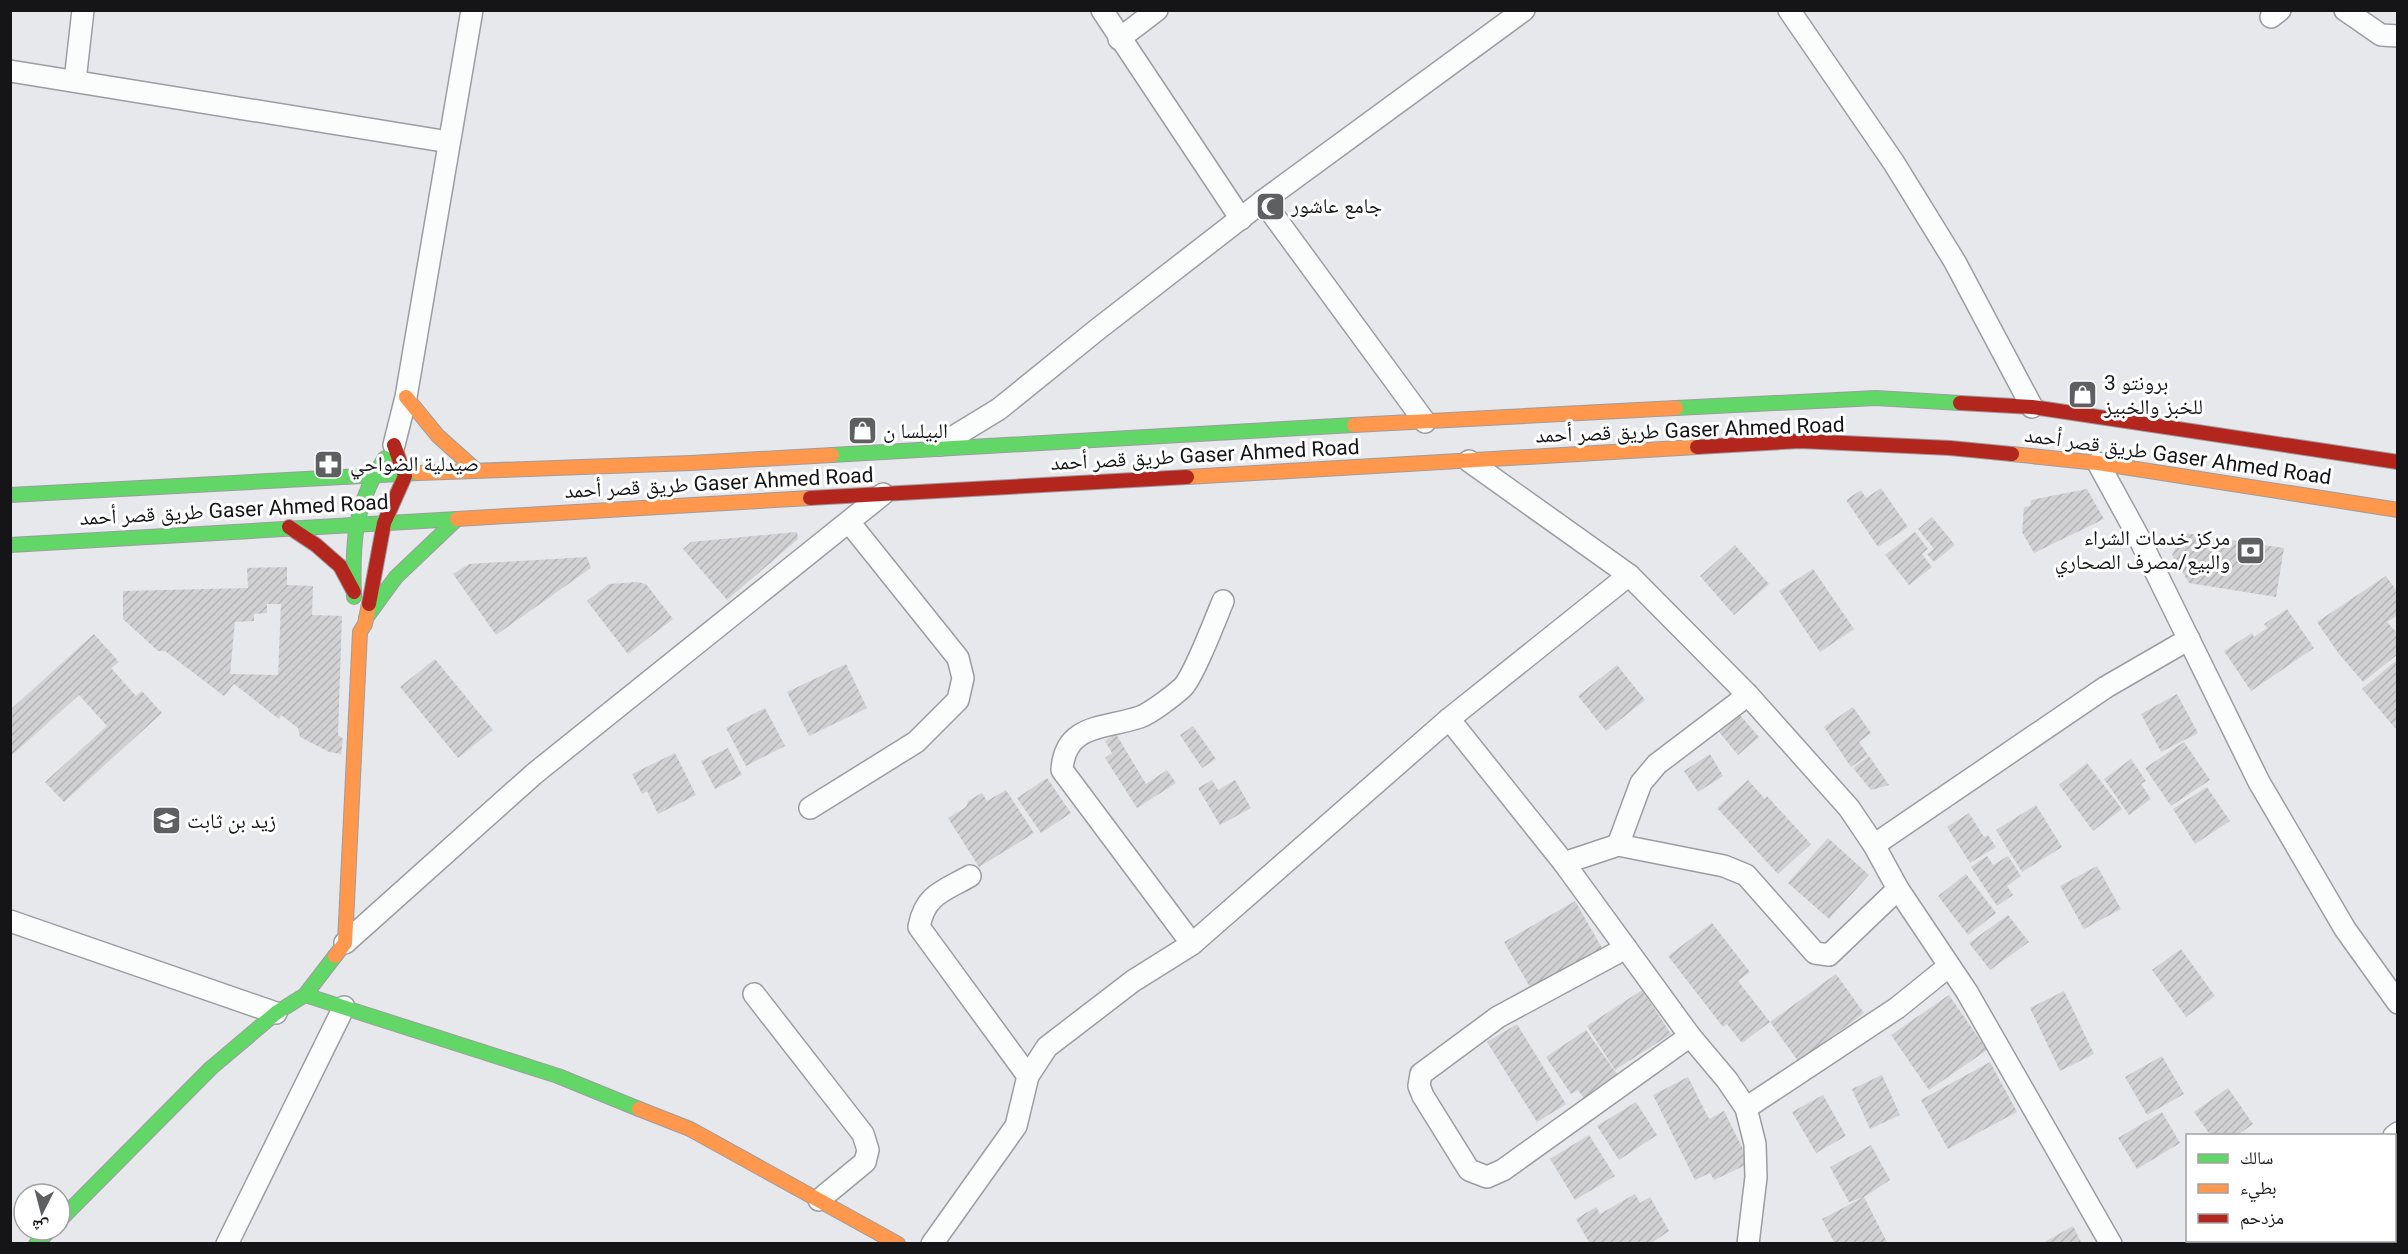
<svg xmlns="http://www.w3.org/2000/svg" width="2408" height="1254" font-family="Roboto,'Noto Naskh Arabic',sans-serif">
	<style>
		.building { fill: url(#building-hatch); fill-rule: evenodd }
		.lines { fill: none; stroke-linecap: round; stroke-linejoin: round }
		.street-casing { stroke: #9c9da0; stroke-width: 24 }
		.fast-casing { stroke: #9c9da0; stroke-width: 16 }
		.slow-casing { stroke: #9c9da0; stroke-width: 16 }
		.jam-casing { stroke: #9c9da0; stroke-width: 16 }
		.street { stroke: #fbfcfc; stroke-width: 21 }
		.fast { stroke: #63d668; stroke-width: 14 }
		.slow { stroke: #ff974d; stroke-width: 14 }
		.jam { stroke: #b3261e; stroke-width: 14 }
		.labels { text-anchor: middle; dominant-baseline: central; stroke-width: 6; stroke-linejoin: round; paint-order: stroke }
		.poi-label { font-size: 21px; fill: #151517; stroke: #fff; text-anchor: start }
		.street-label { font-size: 21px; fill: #151517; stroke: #fff }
	</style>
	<defs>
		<pattern id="building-hatch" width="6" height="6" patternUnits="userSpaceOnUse" patternTransform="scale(1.5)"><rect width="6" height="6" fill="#d1d1d4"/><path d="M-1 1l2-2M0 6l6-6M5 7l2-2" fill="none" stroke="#b3b3b5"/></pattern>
	</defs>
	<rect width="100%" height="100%" fill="#e7e8eb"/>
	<g class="building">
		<path d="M1881,488l27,39 -30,20 -32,-47 15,-10 5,8z"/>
		<path d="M2087,489l17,30 -70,34 -12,-21 2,-25 6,-1 1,-6z"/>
		<path d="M1932,517l23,28 -21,17 -7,-8 7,-5 -16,-20z"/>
		<path d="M797,532l1,7 -71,61 -44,-51 8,-7z"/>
		<path d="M1915,532l13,17 -6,5 10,13 -23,18 -24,-30z"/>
		<path d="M2184,533l100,15 -8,49 -87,-14 -17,-28z"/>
		<path d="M1735,545l34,39 -35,31 -34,-39z"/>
		<path d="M587,557l4,11 -95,67 -43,-61 16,-10z"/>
		<path d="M287,567v18l26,1 -1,29 30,1 -4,119 5,4 -2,15 -12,-2 -29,-15 -2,-9 -17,-13 -2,4 -45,-35 -10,12 -59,-45h-7l-35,-32v-28l125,-3 -1,-20zM267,604h14l-3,71 -48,-1 5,-52 19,-1v-7l13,-1z"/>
		<path d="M1813,569l41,60 -34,23 -41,-61z"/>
		<path d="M2386,576l12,17v22l-11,7 11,12v20l-35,28 -24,-28 -22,-32z"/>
		<path d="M637,582l9,2 27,35 -45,35 -41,-53 22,-17z"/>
		<path d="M2287,609l27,39 -63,43 -27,-40 28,-18 2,4 13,-9 -3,-4z"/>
		<path d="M94,634l25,28 -8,6 25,28 6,-5 20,22 -98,89 -19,-20 62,-56 -28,-31 -67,60 -2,-45z"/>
		<path d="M435,659l58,71 -35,28 -58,-71z"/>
		<path d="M2398,659v67l-3,2 -33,-39z"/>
		<path d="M846,664l21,44 -58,28 -22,-44z"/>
		<path d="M1617,665l28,35 -39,31 -28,-35z"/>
		<path d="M2177,694l21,39 -37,19 -20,-38z"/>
		<path d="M1853,707l18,26 -12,9 9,13 -17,12 -27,-40z"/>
		<path d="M765,708l20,38 -39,20 -20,-38z"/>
		<path d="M1740,715l19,22 -21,18 -19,-23z"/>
		<path d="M1193,726l23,33 -14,9 -22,-33z"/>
		<path d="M1116,734l30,50 21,-14 9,13 -39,25 -32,-50 7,-5 -7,-12z"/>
		<path d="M2184,742l26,38 -39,26 -26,-38z"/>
		<path d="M728,748l14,27 -27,14 -14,-28z"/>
		<path d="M675,753l21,42 -38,19 -11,-23 -5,3 -10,-20z"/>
		<path d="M1710,754l13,22 -25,16 -14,-21z"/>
		<path d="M1869,756l20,29 -18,5 -18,-22z"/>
		<path d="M2131,759l15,22 -5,3 10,15 -22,16 -25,-36z"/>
		<path d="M2087,763l35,46 -29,22 -34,-46z"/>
		<path d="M1047,778l24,35 -30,20 -24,-35z"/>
		<path d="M1212,780l6,10 17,-10 16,28 -31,17 -22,-37z"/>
		<path d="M1748,780l17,19 2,-3 44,48 -33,30 -61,-66z"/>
		<path d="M2207,787l23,34 -35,23 -22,-35z"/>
		<path d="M1006,790l28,43 -55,34 -31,-49 18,-11 2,-6 14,-8 5,8z"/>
		<path d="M2036,805l26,42 -40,25 -26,-42z"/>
		<path d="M1969,813l15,24 4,-2 8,12 -26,16 -23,-36z"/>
		<path d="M1828,838l41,37 -40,44 -41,-36z"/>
		<path d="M1987,856l6,9 15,-9 13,20 -14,10 6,9 -16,11 -26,-39z"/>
		<path d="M2097,866l24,43 -37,20 -24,-43z"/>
		<path d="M1966,874l30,39 -28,22 -30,-39z"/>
		<path d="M1575,901l27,47 -71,41 -27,-47z"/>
		<path d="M2008,915l21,27 -39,28 -21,-27z"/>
		<path d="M1712,923l38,49 -12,9 32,41 -28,21 -15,-19 -4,3 -55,-71z"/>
		<path d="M2181,949l34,47 -29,21 -34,-47z"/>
		<path d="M1836,974l28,39 -66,48 -28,-39z"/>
		<path d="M1642,990l29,44 -56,36 -28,-44z"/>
		<path d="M2064,991l30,63 -34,17 -30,-63z"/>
		<path d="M1949,995l38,55 -58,40 -38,-55z"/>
		<path d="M1517,1024l49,80 -29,18 -50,-80z"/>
		<path d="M1586,1030l33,47 -34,23 -7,-10 -7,4 -25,-37z"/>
		<path d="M2162,1056l22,38 -37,21 -22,-38z"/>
		<path d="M1990,1062l27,50 -69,37 -27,-49z"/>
		<path d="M1882,1075l18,40 -30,14 -18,-40z"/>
		<path d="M1688,1077l21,42 15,-8 26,52 -36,17 -4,-7 -15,7 -42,-85z"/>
		<path d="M2228,1088l25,36 -17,12h-25l-17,-24z"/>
		<path d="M1823,1095l23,41 -30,17 -24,-41z"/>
		<path d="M1636,1102l21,33 -38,25 -22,-34z"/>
		<path d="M2162,1112l18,31 -43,26 -19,-31z"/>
		<path d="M1589,1135l26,41 -40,24 -25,-41z"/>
		<path d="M1871,1145l19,35 -26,17 -15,5 -19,-35z"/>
		<path d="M1635,1194l5,9 10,-6 19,34 -19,13h-60l-14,-25 20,-12 4,7z"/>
		<path d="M1864,1197l24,47h-53l-13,-25z"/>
		<path d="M2394,1220l4,4v20h-32l-2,-4h30z"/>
		<path d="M2073,1226l9,18h-41z"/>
		<path d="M2298,1240h50l2,4h-50z"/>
	</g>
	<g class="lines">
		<defs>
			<g id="street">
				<path d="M1102,10l139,209"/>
				<path d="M1789,10l105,153 61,99 77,145"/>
				<path d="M2345,10l36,25 17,1"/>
				<path d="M2271,17l9,-7"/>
				<path d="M1119,39l38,-29"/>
				<path d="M10,71l439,71"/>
				<path d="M75,81l8,-71"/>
				<path d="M1263,201l162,221"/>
				<path d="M394,445l12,-48 66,-387"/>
				<path d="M940,445l59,-36 99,-80 165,-128 261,-191"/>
				<path d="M1469,461l160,114 119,120 101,113 25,37 24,44 69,103 144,252"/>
				<path d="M2098,463l40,73 121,246 86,147 53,74"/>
				<path d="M1449,719l115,144 126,173 37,44 19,28 9,36 1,33 -8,67"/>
				<path d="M810,808l106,-66 42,-42 5,-22 -5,-20 -109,-136"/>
				<path d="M1618,845l23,-62 16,-19 91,-69"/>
				<path d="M1874,845l232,-158 83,-48"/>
				<path d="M1564,863l54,-18 106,21 22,9 69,78 14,2 69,-66"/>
				<path d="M970,876c-26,15 -45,18 -51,51l109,149"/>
				<path d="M10,921l266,92"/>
				<path d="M345,943l189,-169 349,-280"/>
				<path d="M1192,944l-130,-174c3,-47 43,-41 78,-53 11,-4 33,-21 42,-29 11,-10 34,-70 41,-87"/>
				<path d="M1626,948l-128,69 -77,57 -2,12 4,10 46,74 18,7 16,-7 187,-134"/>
				<path d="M754,994l109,140 5,16 -3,12 -46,38"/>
				<path d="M1746,1108l151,-100 52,-42"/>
				<path d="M2394,1136l4,-3"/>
				<path d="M227,1244l117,-237"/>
				<path d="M932,1244l84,-118 12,-50 19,-29 86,-66 59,-37 257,-225 180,-144"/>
				<path d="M2255,1244l3,-4"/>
			</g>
			<g id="fast">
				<path d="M1676,408l200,-10 84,5"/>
				<path d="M832,455l522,-30"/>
				<path d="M10,495l408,-22"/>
				<path d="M10,545l447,-26"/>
				<path d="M354,597c-2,-54 0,-93 31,-139"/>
				<path d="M366,618l30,-41 60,-57"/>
				<path d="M305,995l253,81 81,33"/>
				<path d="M60,1220l151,-152 65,-55 29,-18 30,-39"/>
				<path d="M36,1244l14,-14"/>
			</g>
			<g id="slow">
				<path d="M406,397l32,39 38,34"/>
				<path d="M1354,425l322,-17"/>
				<path d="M2012,454l86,9 300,47"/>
				<path d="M418,473l273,-10 141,-8"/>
				<path d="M1187,477l510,-30"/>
				<path d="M457,519l353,-21"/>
				<path d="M335,956l10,-13 15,-311 5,-8 4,-20"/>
				<path d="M639,1109l51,20 208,115"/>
			</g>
			<g id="jam">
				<path d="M1960,403l72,4 366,55"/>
				<path d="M1697,447l103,-6 150,7 62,6"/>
				<path d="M810,498l377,-21"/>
				<path d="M289,527l27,18 24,21 14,26"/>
				<path d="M369,604l15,-81 21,-47 -11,-31"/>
			</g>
		</defs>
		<use href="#street" class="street-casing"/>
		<use href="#fast" class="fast-casing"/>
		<use href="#slow" class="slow-casing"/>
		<use href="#jam" class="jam-casing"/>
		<use href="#street" class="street"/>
		<use href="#fast" class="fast"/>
		<use href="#slow" class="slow"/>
		<use href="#jam" class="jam"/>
	</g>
	<defs>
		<symbol id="mosque-square" viewBox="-11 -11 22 22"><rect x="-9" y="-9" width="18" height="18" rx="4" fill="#5e5f61" stroke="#fff"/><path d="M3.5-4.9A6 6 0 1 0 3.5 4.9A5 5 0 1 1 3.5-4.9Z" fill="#fff"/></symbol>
		<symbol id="shop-square" viewBox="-11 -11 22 22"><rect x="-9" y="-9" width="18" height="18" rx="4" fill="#5e5f61" stroke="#fff"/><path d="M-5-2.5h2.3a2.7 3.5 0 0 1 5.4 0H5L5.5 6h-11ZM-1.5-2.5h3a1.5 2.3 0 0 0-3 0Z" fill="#fff"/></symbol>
		<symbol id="pharmacy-square" viewBox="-11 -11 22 22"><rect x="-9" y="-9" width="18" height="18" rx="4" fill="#5e5f61" stroke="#fff"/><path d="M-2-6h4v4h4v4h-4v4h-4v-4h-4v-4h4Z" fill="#fff"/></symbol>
		<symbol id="bank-square" viewBox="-11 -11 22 22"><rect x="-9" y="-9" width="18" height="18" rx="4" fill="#5e5f61" stroke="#fff"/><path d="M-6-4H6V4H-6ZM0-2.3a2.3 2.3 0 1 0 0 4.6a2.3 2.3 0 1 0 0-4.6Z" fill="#fff"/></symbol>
		<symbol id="school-square" viewBox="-11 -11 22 22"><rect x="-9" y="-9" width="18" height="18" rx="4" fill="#5e5f61" stroke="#fff"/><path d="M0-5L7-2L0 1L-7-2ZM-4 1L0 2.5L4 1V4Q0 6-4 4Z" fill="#fff"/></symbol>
	</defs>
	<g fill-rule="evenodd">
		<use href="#mosque-square" x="1254" y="190" width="33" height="33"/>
		<use href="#shop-square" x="2066" y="378" width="33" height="33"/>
		<use href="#shop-square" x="846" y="414" width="33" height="33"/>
		<use href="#pharmacy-square" x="312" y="448" width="33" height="33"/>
		<use href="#bank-square" x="2234" y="534" width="33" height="33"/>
		<use href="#school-square" x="150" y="804" width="33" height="33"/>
	</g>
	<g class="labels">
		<g class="poi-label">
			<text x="1291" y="206">جامع عاشور</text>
			<text x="2104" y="383">برونتو 3<tspan x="2104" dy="24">للخبز والخبيز</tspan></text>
			<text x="883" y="431">البيلسا ن</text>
			<text x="350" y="464">صيدلية الضواحي</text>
			<text x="2230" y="538" text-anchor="end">مركز خدمات الشراء<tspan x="2230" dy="24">والبيع/مصرف الصحاري</tspan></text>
			<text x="187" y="821">زيد بن ثابت</text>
		</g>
		<g class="street-label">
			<text transform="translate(1690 430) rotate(-2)">طريق قصر أحمد Gaser Ahmed Road</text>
			<text transform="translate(1205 455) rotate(-3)">طريق قصر أحمد Gaser Ahmed Road</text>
			<text transform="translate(2178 456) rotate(8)">طريق قصر أحمد Gaser Ahmed Road</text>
			<text transform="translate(719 483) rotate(-3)">طريق قصر أحمد Gaser Ahmed Road</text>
			<text transform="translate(234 510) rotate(-3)">طريق قصر أحمد Gaser Ahmed Road</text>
		</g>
	</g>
	<rect width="2408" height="1254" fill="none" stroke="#151517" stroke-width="24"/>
	<rect x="2186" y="1134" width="210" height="108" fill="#ffffff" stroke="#a1a1a2" stroke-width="1.5"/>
	<rect x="2198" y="1154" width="30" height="9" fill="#63d668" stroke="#a1a1a2" stroke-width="1.5"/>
	<text x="2240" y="1164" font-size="18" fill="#151517">سالك</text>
	<rect x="2198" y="1184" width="30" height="9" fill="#ff974d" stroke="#a1a1a2" stroke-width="1.5"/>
	<text x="2240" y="1194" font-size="18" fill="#151517">بطيء</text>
	<rect x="2198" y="1214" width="30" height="9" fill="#b3261e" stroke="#a1a1a2" stroke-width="1.5"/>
	<text x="2240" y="1224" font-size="18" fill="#151517">مزدحم</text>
	<g transform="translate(42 1212) rotate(186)"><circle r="28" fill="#ffffff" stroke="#a1a1a2" stroke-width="1.5"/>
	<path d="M0-4.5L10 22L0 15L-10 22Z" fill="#5e5f61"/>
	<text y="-9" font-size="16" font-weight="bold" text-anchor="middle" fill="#151517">ش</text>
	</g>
</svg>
